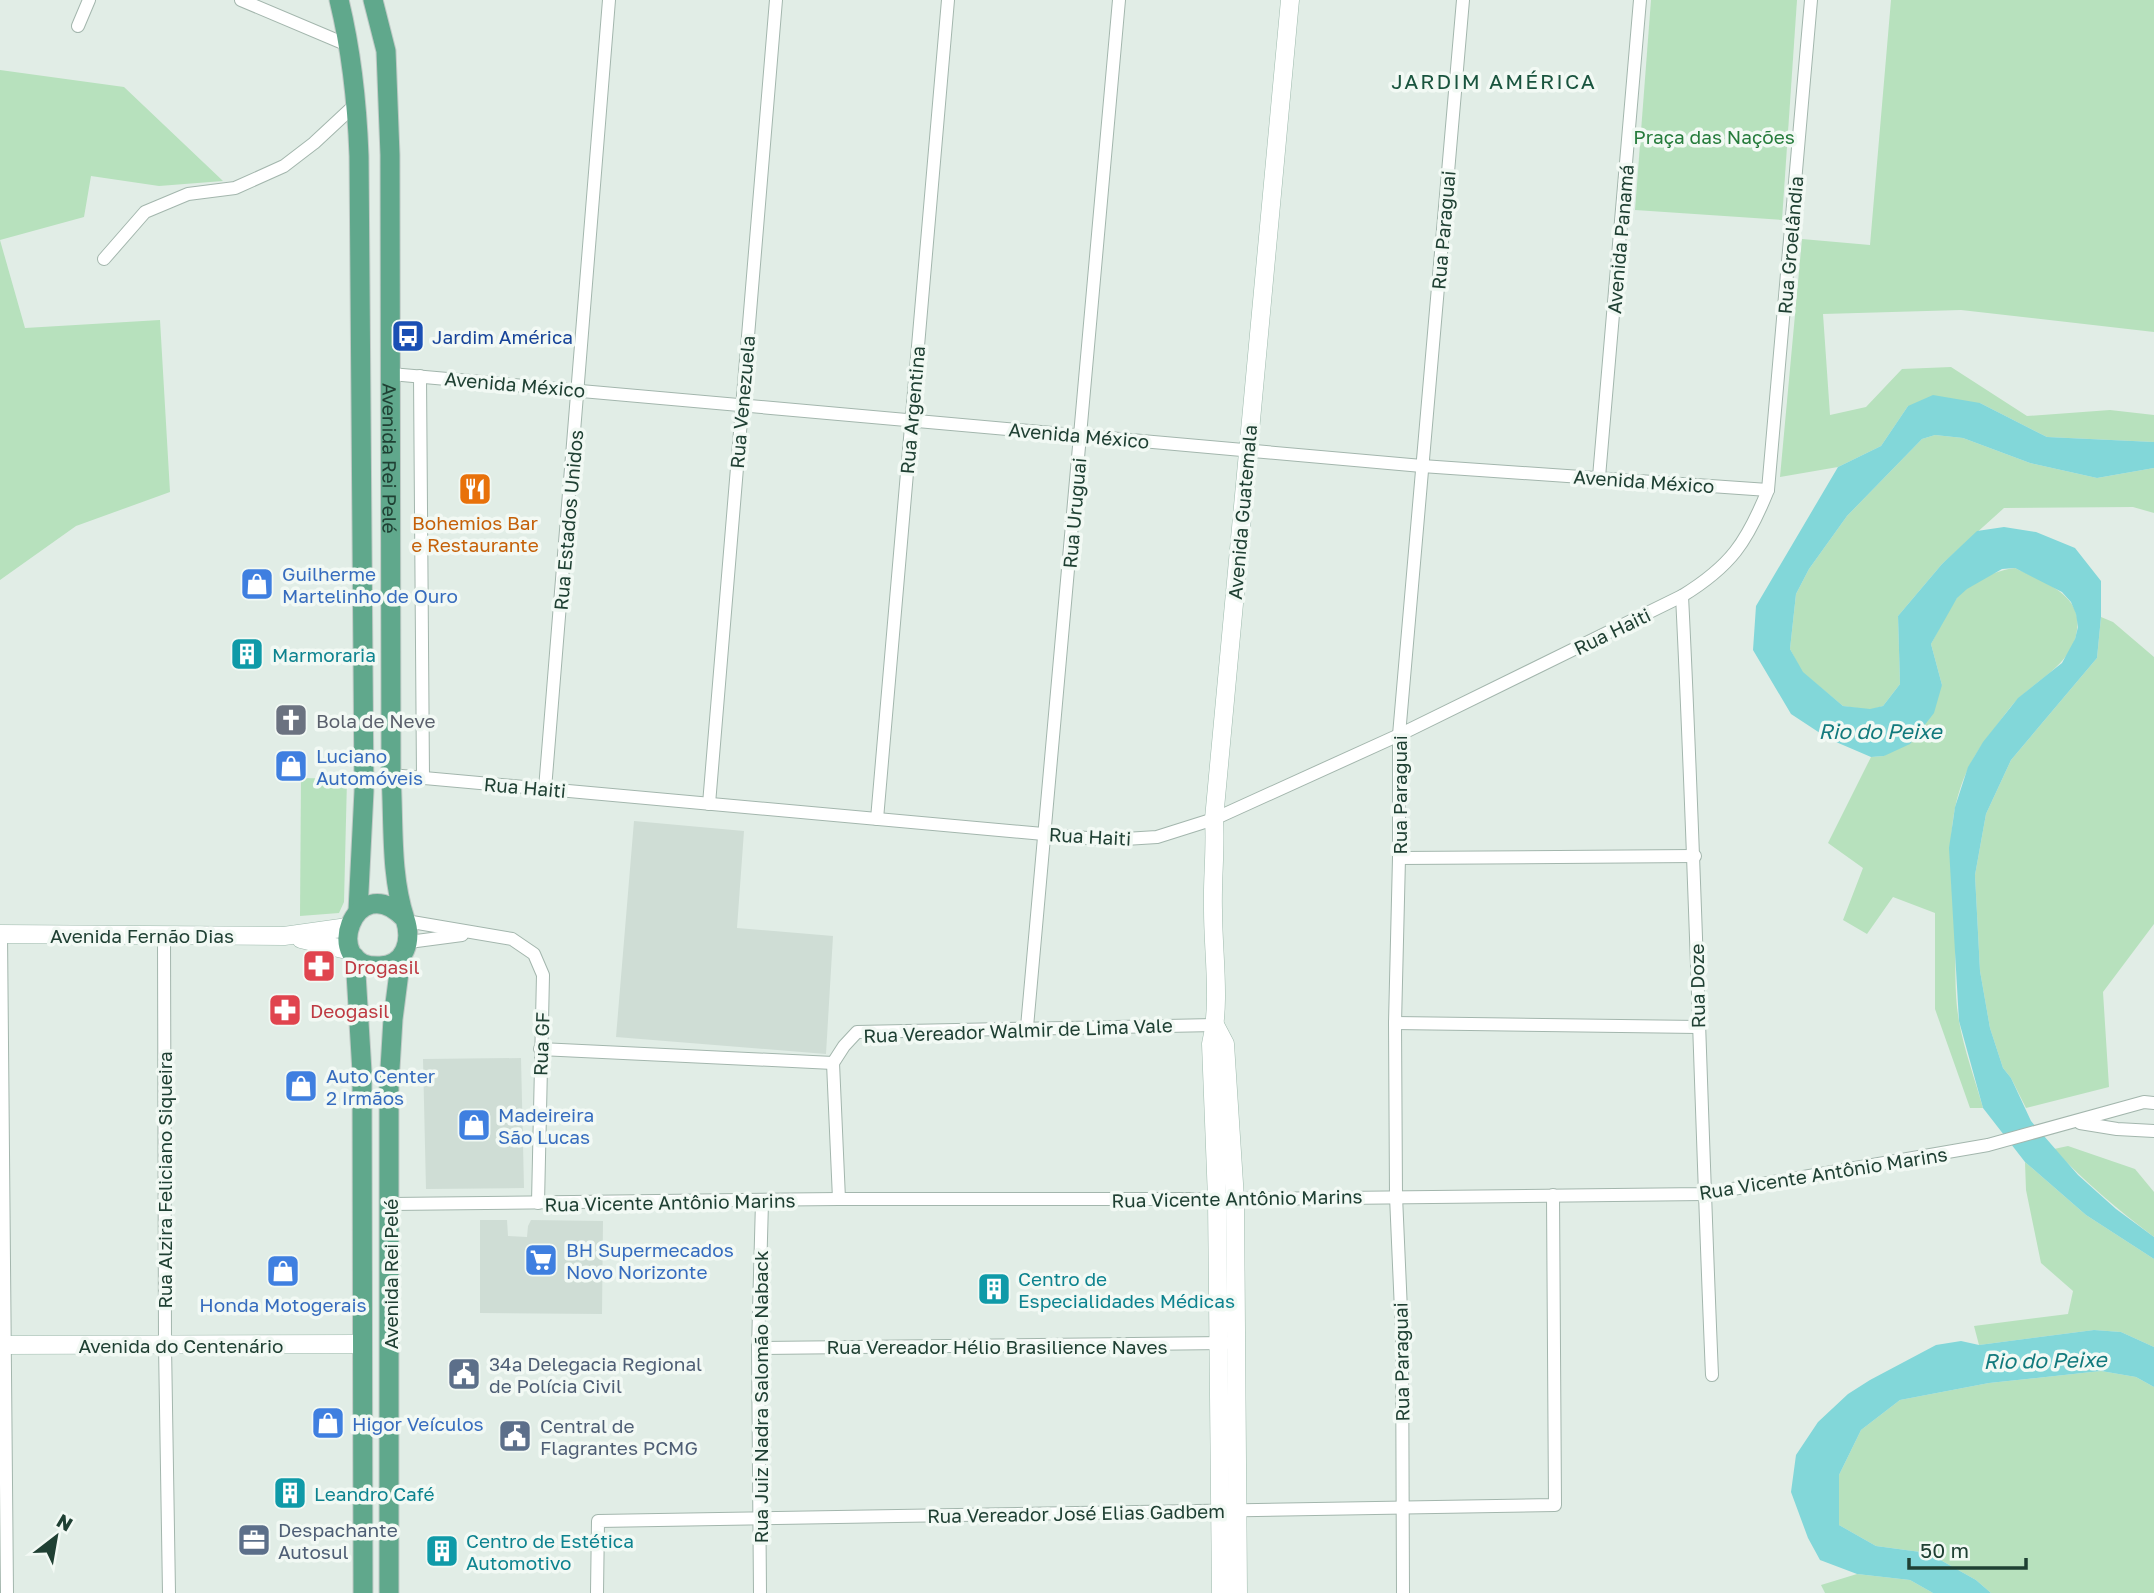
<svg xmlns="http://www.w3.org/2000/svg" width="2154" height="1593" font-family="'Golos Text',sans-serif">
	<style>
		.built { fill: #cfddd5 }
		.green { fill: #b7e1bd }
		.water { fill: #82d7d9 }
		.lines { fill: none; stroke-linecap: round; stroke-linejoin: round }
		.street-casing { stroke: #a3b6ad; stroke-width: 14 }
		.secondary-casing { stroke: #9ebaad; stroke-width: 19 }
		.primary-casing { stroke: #c0cac6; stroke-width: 21 }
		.street { stroke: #fff; stroke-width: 12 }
		.secondary { stroke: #fff; stroke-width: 18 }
		.primary { stroke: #60a88c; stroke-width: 19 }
		.labels { text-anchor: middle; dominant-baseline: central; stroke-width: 7; stroke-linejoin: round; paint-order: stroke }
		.park-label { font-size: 19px; fill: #257b3b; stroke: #f2f9f4 }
		.street-label { font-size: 19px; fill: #1f4033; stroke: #f2f9f4 }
		.transit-label { font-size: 19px; fill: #164399; stroke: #f2f9f4; text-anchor: start }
		.food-label { font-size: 19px; fill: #c56008; stroke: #f2f9f4 }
		.shop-label { font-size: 19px; fill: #366cbe; stroke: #f2f9f4; text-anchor: start }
		.culture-label { font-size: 19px; fill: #0d838f; stroke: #f2f9f4; text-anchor: start }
		.worship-label { font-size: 19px; fill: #5b616d; stroke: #f2f9f4; text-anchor: start }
		.health-label { font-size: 19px; fill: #be3a42; stroke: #f2f9f4; text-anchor: start }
		.service-label { font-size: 19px; fill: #4e5e75; stroke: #f2f9f4; text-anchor: start }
		.neighbourhood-label { font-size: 21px; letter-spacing: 2px; fill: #19543e; stroke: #f2f9f4 }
		.water-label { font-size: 21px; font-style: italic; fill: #127a7d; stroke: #f2f9f4 }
	</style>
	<rect width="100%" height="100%" fill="#e1ede6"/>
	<g class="built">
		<path d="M634,821l110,10 -7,97 96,8 -7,118 -210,-17z"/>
		<path d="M521,1058l3,130 -98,1 -3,-130z"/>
		<path d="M480,1220h27l1,16 19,1 1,-11 3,-6 72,1 -1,93 -122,-1z"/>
	</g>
	<g class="green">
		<path d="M1651,0h146l-15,220 -147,-10z"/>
		<path d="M1891,0h263v332l-193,-22 -138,4 7,101 36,-8 36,-38 49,-2 76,49 83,-6 44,5v27l-107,-5 -67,-34 -72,3 -27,40 -43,21 -58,10 22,-238 68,6z"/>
		<path d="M0,70l124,17 99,94 -64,5 -68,-10 -7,41 -84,23 25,88 135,-8 10,172 -94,34 -76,54z"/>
		<path d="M1935,435l28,3 67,25 67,15 57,-10v45l-21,-6 -129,1 -62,56 -44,52 2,68 -17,22 -13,4 -27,-4 -41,-34 -12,-23 6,-55 13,-25 38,-53 75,-77z"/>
		<path d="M2015,568c26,13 68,26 62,62 -4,32 -35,47 -57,67 -11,10 -20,25 -30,37 -51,64 -39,126 -35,202 1,28 -1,58 4,85 5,29 16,58 24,87h-13l-35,-99v-96l-42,-16 -26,37 -24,-14 20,-52 -35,-25 43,-86 13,-1 58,-71 -11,-41c8,-14 15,-31 25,-45 12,-16 40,-29 59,-31z"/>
		<path d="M2101,617l12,5 41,35v267l-51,68 6,95 -83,21 -15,-30 -8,-10 -13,-40 -10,-57 -5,-96 11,-61 25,-54 86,-102z"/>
		<path d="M301,778l46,1 -3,123 -5,11 -39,3z"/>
		<path d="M2068,1146l67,23 19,23v45c-36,-27 -69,-55 -100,-88z"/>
		<path d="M2025,1162l61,53 68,44v88l-33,-15 -27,-2 -115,15 -5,-19 94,-12 5,-23 -32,-28 -15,-73z"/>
		<path d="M2101,1371l35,6 18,10v206h-163l-15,-13 -48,-27 -52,-7 -37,-21v-50l22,-45 39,-30 89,-17z"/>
		<path d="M1857,1574l53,6 23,13h-108l-4,-8z"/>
	</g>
	<g class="water">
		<path d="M1933,395l47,8 67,34 107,5v26l-57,10 -67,-15 -67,-25 -28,-3 -13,4 -75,77 -38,53 -13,25 -6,55 13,23 40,34 27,3 13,-3 17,-22 -2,-68 44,-52 35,-33 27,-4 32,5 39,16 26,33v36l-4,41 -86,102 -25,54 -11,61 5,96 10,57 13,40 8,10 20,43 47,54 38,34 38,28v22l-68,-44 -61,-53 -42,-54 -24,-87 -10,-173 6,-41 13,-40 15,-25 35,-44 44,-35 13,-24 3,-12 -2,-13 -5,-12 -9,-10 -47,-24 -13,1 -35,20 -10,9 -26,46 11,41 -8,28 -24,31 -26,12 -13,1 -42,-18 -38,-25 -38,-64 3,-44 82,-139 43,-21 27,-40z"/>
		<path d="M2094,1330l27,2 33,15v40l-18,-10 -35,-6 -112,12 -89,17 -39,30 -22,45v50l37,21 52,7 48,27 15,13h-58l-23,-13 -53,-6 -37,-14 -12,-22 -17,-46 5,-37 22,-33 30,-28 22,-14 66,-35 25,-4 18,4z"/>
	</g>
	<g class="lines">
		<defs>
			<g id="street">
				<path d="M241,0l109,46"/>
				<path d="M78,26l11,-26"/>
				<path d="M104,259l41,-47 43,-18 47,-6 49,-22 30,-23 43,-40"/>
				<path d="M391,374l1031,92 346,24"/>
				<path d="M420,376l3,402"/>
				<path d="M1599,477l41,-477"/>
				<path d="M1682,596c13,260 19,520 30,779"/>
				<path d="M391,775l718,65 48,-3 57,-18 185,-84 283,-139c49,-30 65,-54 86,-106l43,-490"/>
				<path d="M545,789l64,-789"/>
				<path d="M709,804l67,-804"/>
				<path d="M877,819l71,-819"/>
				<path d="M1399,858l296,-2"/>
				<path d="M406,921l106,18 22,15 9,21 -5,228"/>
				<path d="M1,934l6,659"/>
				<path d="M164,935l1,410 4,248"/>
				<path d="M409,942l53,-7"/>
				<path d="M1395,1023l303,4"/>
				<path d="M1027,1027l92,-1027"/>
				<path d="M540,1049l293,14"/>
				<path d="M833,1063l11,-17 13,-14 358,-7"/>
				<path d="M833,1063l6,136"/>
				<path d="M2080,1123l37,6 37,2"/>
				<path d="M390,1204l449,-5h396l469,-5 284,-49 156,-43 10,1"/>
				<path d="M758,1348l468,-5"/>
				<path d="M597,1593l1,-72 957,-16 -2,-310"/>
				<path d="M760,1593l-2,-245 4,-146"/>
				<path d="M1403,1593l-1,-259 -6,-138 -1,-173 4,-165v-123l64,-735"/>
			</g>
			<g id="secondary">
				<path d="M0,934l284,2 64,-9"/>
				<path d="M301,939l50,12"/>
				<path d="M1215,1025l10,19 10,155 3,394"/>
				<path d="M0,1345l362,-1"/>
				<path d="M1221,1593l-4,-394 -6,-155c10,-42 2,-90 2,-134 -1,-31 3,-61 1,-91l76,-819"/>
			</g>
			<g id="primary">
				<path d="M339,0c13,53 18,101 20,156l5,635 -6,120"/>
				<path id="s1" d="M373,0l13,51 4,104 1,620c3,47 -1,99 14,144 7,21 1,46 -25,47 -61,3 -25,-99 24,-48"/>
				<path d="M355,957l7,115 1,521"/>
				<path d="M389,1593v-508l4,-66 8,-62"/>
			</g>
		</defs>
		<use href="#street" class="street-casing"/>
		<use href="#secondary" class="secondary-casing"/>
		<use href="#primary" class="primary-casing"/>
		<use href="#street" class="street"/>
		<use href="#secondary" class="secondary"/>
		<use href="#primary" class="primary"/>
	</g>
	<defs>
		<symbol id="bus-square" viewBox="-11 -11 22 22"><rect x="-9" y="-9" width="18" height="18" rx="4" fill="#1a4fb4" stroke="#f2f9f4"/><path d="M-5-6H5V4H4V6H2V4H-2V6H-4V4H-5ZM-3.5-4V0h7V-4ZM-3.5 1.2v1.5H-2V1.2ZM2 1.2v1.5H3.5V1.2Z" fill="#fff"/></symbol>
		<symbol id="restaurant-square" viewBox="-11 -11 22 22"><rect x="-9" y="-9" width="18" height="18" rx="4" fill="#e8710a" stroke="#f2f9f4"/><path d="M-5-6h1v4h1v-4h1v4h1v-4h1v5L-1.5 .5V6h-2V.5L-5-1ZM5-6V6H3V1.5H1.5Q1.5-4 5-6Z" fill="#fff"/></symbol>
		<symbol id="shop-square" viewBox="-11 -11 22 22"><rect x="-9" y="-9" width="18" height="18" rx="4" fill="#3f7fe0" stroke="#f2f9f4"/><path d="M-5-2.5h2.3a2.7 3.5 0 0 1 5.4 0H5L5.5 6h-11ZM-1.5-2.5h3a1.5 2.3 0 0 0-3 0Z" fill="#fff"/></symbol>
		<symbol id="building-square" viewBox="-11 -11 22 22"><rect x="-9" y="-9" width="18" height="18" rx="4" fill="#0f9aa8" stroke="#f2f9f4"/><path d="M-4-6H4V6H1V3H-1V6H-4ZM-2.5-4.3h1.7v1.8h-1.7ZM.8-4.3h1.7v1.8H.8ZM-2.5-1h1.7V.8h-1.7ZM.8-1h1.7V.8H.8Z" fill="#fff"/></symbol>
		<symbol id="church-square" viewBox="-11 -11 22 22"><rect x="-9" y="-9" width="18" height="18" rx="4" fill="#6b7280" stroke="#f2f9f4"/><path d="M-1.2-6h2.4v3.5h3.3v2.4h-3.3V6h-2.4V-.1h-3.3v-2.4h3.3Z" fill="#fff"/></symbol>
		<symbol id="pharmacy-square" viewBox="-11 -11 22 22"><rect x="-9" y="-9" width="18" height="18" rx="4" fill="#e0444e" stroke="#f2f9f4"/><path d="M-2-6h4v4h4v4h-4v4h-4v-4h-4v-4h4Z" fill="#fff"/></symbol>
		<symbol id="supermarket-square" viewBox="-11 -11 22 22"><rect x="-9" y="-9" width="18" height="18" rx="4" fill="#3f7fe0" stroke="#f2f9f4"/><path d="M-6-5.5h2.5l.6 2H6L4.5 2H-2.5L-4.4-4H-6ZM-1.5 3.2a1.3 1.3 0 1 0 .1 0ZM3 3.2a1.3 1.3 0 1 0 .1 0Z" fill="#fff"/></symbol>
		<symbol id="civic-square" viewBox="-11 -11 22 22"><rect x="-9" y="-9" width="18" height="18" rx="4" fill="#5c6f8a" stroke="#f2f9f4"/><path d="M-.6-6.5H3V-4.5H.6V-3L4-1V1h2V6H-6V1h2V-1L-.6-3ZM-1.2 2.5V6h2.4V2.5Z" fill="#fff"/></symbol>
		<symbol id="office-square" viewBox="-11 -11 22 22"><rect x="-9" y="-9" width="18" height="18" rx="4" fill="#5c6f8a" stroke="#f2f9f4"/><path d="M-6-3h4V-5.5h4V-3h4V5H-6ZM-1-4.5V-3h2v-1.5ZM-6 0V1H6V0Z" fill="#fff"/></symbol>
	</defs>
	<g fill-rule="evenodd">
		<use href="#bus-square" x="389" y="317" width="38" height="38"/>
		<use href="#restaurant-square" x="456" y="470" width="38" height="38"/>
		<use href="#shop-square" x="238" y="565" width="38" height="38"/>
		<use href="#building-square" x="228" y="635" width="38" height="38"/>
		<use href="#church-square" x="272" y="701" width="38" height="38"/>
		<use href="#shop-square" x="272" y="747" width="38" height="38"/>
		<use href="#pharmacy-square" x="300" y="947" width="38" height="38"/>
		<use href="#pharmacy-square" x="266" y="991" width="38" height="38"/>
		<use href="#shop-square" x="282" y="1067" width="38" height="38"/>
		<use href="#shop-square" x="455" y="1106" width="38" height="38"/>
		<use href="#supermarket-square" x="522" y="1241" width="38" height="38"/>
		<use href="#shop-square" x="264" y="1252" width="38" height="38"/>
		<use href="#building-square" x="975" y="1270" width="38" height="38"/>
		<use href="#civic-square" x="445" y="1355" width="38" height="38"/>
		<use href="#shop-square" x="309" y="1404" width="38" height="38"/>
		<use href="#civic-square" x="496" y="1417" width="38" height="38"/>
		<use href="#building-square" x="271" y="1474" width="38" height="38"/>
		<use href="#office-square" x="235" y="1521" width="38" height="38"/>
		<use href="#building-square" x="423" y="1532" width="38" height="38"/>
	</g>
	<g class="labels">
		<g class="park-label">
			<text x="1714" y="136">Praça das Nações</text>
		</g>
		<g class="street-label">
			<text transform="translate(1443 230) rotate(-85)">Rua Paraguai</text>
			<text transform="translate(1620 239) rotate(-85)">Avenida Panamá</text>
			<text transform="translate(1790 245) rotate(-85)">Rua Groelândia</text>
			<text transform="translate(515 384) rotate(5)">Avenida México</text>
			<text transform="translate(742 402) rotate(-85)">Rua Venezuela</text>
			<text transform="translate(912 410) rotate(-85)">Rua Argentina</text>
			<text transform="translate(1079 435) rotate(5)">Avenida México</text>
			<text stroke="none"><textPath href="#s1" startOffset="460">Avenida Rei Pelé</textPath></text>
			<text transform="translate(1644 481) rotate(4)">Avenida México</text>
			<text transform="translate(1242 512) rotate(-85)">Avenida Guatemala</text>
			<text transform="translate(1074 513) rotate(-85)">Rua Uruguai</text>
			<text transform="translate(568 520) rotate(-85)">Rua Estados Unidos</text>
			<text transform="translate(1612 631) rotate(-26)">Rua Haiti</text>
			<text transform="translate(525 787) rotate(5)">Rua Haiti</text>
			<text transform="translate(1399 795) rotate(-90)">Rua Paraguai</text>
			<text transform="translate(1090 836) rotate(3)">Rua Haiti</text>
			<text x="142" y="935">Avenida Fernão Dias</text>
			<text transform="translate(1697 986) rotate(-91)">Rua Doze</text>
			<text transform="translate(1018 1030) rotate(-2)">Rua Vereador Walmir de Lima Vale</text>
			<text transform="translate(541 1044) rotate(-88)">Rua GF</text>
			<text transform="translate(1823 1173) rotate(-9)">Rua Vicente Antônio Marins</text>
			<text transform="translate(164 1180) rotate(-90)">Rua Alzira Feliciano Siqueira</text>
			<text transform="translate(1237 1198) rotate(-1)">Rua Vicente Antônio Marins</text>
			<text transform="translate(670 1202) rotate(-1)">Rua Vicente Antônio Marins</text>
			<text transform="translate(390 1274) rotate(-90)">Avenida Rei Pelé</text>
			<text x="181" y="1345">Avenida do Centenário</text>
			<text x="997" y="1346">Rua Vereador Hélio Brasilience Naves</text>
			<text transform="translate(1401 1362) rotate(-91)">Rua Paraguai</text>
			<text transform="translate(760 1397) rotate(-90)">Rua Juiz Nadra Salomão Naback</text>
			<text transform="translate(1076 1513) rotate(-1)">Rua Vereador José Elias Gadbem</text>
		</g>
		<g class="transit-label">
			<text x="432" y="336">Jardim América</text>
		</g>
		<g class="food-label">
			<text x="475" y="522">Bohemios Bar<tspan x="475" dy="22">e Restaurante</tspan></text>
		</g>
		<g class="shop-label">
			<text x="282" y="573">Guilherme<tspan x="282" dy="22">Martelinho de Ouro</tspan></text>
			<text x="316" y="755">Luciano<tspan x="316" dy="22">Automóveis</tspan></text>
			<text x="326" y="1075">Auto Center<tspan x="326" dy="22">2 Irmãos</tspan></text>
			<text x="498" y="1114">Madeireira<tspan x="498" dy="22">São Lucas</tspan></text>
			<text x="566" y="1249">BH Supermecados<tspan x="566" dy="22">Novo Norizonte</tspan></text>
			<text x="283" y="1304" text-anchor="middle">Honda Motogerais</text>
			<text x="352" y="1423">Higor Veículos</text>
		</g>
		<g class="culture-label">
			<text x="272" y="654">Marmoraria</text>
			<text x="1018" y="1278">Centro de<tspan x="1018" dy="22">Especialidades Médicas</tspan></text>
			<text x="314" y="1493">Leandro Café</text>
			<text x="466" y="1540">Centro de Estética<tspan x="466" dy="22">Automotivo</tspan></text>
		</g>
		<g class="worship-label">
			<text x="316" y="720">Bola de Neve</text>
		</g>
		<g class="health-label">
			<text x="344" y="966">Drogasil</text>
			<text x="310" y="1010">Deogasil</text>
		</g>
		<g class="service-label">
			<text x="489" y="1363">34ª Delegacia Regional<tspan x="489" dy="22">de Polícia Civil</tspan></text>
			<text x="540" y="1425">Central de<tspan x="540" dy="22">Flagrantes PCMG</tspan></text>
			<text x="278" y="1529">Despachante<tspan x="278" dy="22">Autosul</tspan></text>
		</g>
		<g class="neighbourhood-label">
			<text x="1494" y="81">JARDIM AMÉRICA</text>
		</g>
		<g class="water-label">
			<text x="1880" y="731">Rio do Peixe</text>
			<text transform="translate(2045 1360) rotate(-1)">Rio do Peixe</text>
		</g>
	</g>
	<g transform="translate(56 1537) rotate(31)" stroke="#f2f9f4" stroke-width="5" paint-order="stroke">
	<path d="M0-5L12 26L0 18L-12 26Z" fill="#1f4033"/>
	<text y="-10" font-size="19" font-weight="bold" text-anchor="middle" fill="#1f4033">N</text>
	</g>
	<path d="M1909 1558v10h117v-10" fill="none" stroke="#1f4033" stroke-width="3.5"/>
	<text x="1920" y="1558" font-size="21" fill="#1f4033" stroke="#f2f9f4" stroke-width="5" paint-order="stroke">50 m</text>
</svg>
